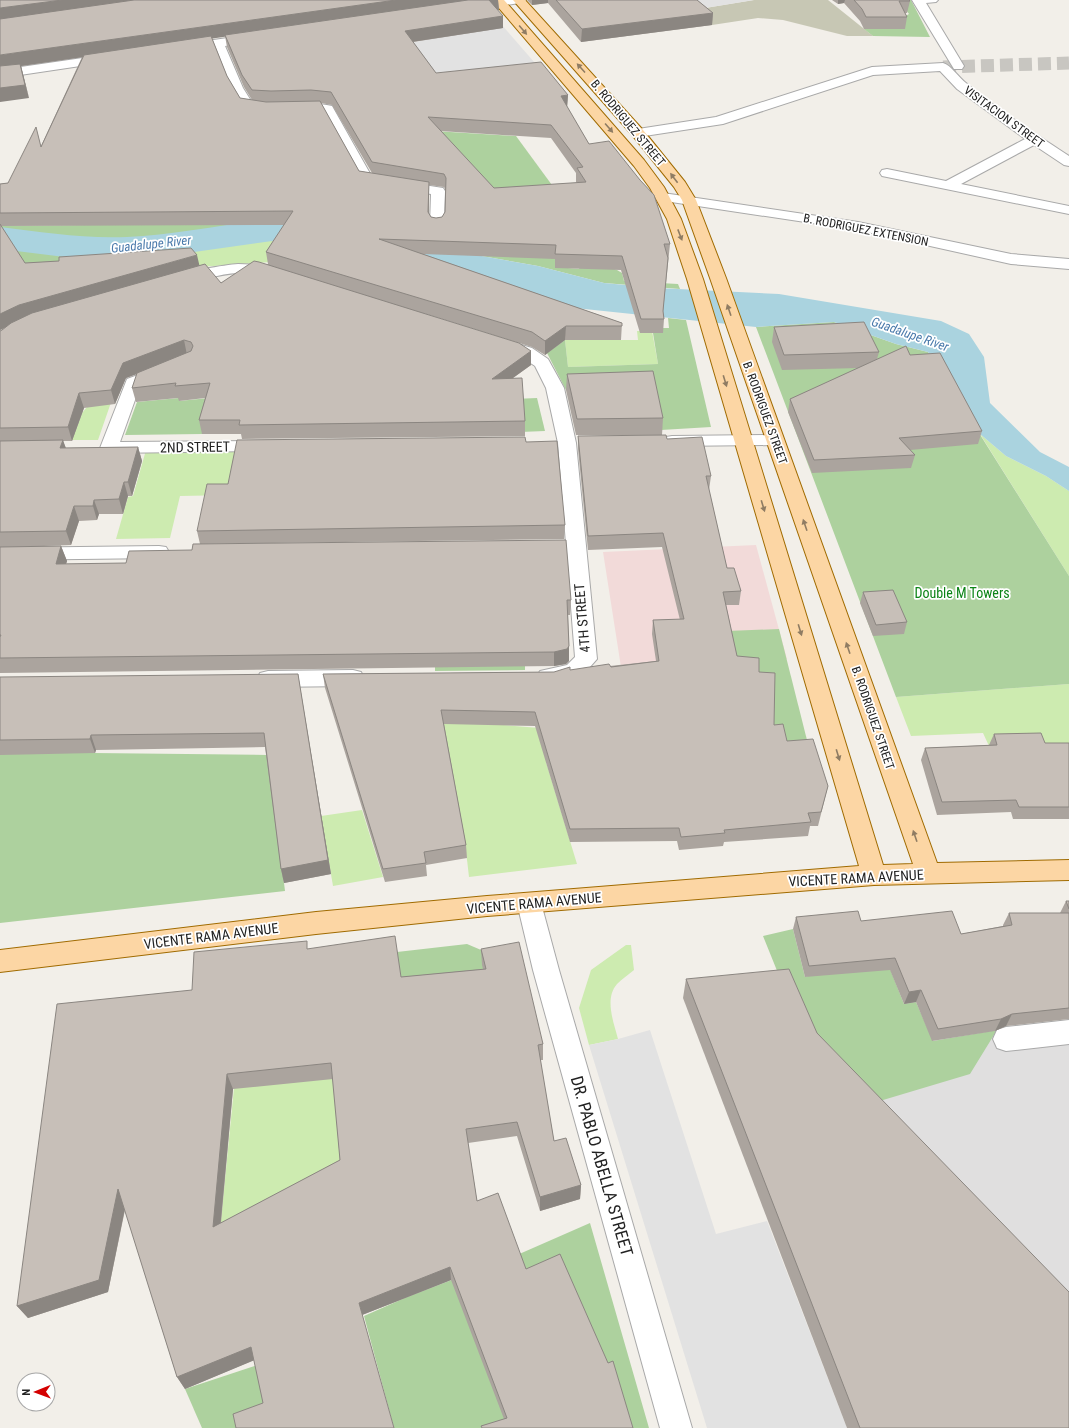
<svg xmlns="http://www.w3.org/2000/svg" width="1069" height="1428" font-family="'Roboto Condensed',sans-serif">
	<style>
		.residential { fill: #e0dfdf }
		.commercial { fill: #f2dad9 }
		.construction { fill: #c7c7b4 }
		.grass { fill: #cdebb0 }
		.forest { fill: #add19e }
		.parking { fill: #e2e2e2 }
		.water { fill: #aad3df }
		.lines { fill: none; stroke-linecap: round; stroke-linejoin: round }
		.river { fill: #aad3df; fill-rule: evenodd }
		.minor-tunnel { stroke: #c8c6c1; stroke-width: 13; stroke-dasharray: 13 6; stroke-linecap: butt }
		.minor-casing { stroke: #a9a9a9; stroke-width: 2 }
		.major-casing { stroke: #a06b00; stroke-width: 2 }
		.minor { fill: #fff; fill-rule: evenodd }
		.major { fill: #fcd6a4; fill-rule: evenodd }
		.wall { fill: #aba49e; fill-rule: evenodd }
		.shaded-wall { fill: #8b8681 }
		.building { fill: #c7bfb8; stroke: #8b8681; fill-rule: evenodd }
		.oneway { fill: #8f7c63 }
		.labels { text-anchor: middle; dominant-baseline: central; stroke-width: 3.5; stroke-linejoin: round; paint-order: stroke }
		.far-street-label { font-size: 12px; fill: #222; stroke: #fff }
		.far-water-label { font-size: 13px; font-style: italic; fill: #4a7aab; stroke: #fff }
		.street-label { font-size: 14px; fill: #222; stroke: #fff }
		.park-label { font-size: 14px; fill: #0c8416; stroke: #fff }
		.near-street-label { font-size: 17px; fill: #222; stroke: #fff }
	</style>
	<rect width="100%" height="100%" fill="#f2efe9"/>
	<path class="residential" d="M1069,1021v299l-206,-214 69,-65 106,-18z"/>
	<path class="commercial" d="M756,545l31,114 -166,8 -18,-115z"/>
	<path class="construction" d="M754,0h74l45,36h-26l-64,-16 -25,-2 -46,7 -19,-15z"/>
	<g class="grass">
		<path d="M283,231l-12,31 -72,5 -19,-23z"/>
		<path d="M637,331h15l6,33 -90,3 -3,-27h73z"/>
		<path d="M111,378l5,10 -18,52h-49l27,-10 6,-17z"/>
		<path d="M980,434l26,22 40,20 23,15v85z"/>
		<path d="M240,447l-8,48 -52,1 -10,42 -54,1 12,-42 5,-1 13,-46z"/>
		<path d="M1069,684v71l-80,-9 -6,-13 -72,3 -15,-39z"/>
		<path d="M442,720l98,8 6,18v16l31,102 -108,13c-5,-53 -20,-105 -27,-157z"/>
		<path d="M362,810l21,67 -50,9 -12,-70z"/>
		<path d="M626,945h5l3,25c-5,4 -12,9 -17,14 -13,15 -3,39 1,55l-29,6 -10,-37 12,-38z"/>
		<path d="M335,1078l7,84 -123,78 15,-152z"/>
	</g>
	<g class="forest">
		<path d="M885,0h26l19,37 -57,-1 -9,-7h41l-5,-10 9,-5 -9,-12z"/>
		<path d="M434,131l82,5 44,60 -68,8z"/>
		<path d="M258,223l-56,14 -114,8 -88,-12v-7z"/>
		<path d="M0,244l81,10 38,-5 60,-5 -30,9 -120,25z"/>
		<path d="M465,253l90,1 13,14 11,1 4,-12 34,13 5,3 2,8 54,3 2,5 -76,-6 -66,-17z"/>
		<path d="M668,318l18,2 25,107 -50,3 -95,-40 -19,-37 18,-13 3,27 90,-3 -5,-31h9v-5h7z"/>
		<path d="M834,322l62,22 32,8 141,224v108l-173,13 -140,-370z"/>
		<path d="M219,397l-17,37 -77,1 12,-33 42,-4v3z"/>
		<path d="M537,398l8,33 -120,5 64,-36z"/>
		<path d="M779,629l31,123 -26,2 -52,-96 -5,-27z"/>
		<path d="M525,655v15l-90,1v-15z"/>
		<path d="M0,752l268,3 17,136 -285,32z"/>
		<path d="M793,929l12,48 79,-23 20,50 12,-2 17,39 64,-11 -27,44 -107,32 -79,-118 -21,-52z"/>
		<path d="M467,944l40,17 -20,24 -79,49 -11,-82z"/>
		<path d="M590,1223l59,205h-255l-30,-112 43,-19 110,-42z"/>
		<path d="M300,1351l-31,63 -29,14h-38l-17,-39z"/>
	</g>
	<g class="parking">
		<path d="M681,0h73l-61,10z"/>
		<path d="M501,24l40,46 -104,16 -46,-39z"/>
		<path d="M650,1030l66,204 51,-13 80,207h-140l-118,-383 29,-6z"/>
	</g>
	<path class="water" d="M258,223h37l243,43 66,17 53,5 122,6 162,27 28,13 15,23 6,46 50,49 29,15v24l-23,-15 -40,-20 -26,-22 -52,-82 -32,-8 -62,-22 -78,5 -200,-21 -271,-76 -204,24 -81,-10v-11l88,12 114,-8z"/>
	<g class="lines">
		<path class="river" d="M313,215l13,3 5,8 -5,8 -13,3 -19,1 -107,15 -59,6 -39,1 -89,-11v-22c42,5 84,12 127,10 62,-3 124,-19 186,-22z"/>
		<path class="minor-tunnel" d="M943,67l126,-4"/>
		<defs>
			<g id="minor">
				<path d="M495,0h31l-2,2 -4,1 -44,6 -4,-1 -2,-2 2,-2z"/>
				<path d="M912,0h26l-2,2 -10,1 38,63 -2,3h-8z"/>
				<path d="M256,34l4,1 2,3 -2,3 -35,5 18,42 10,16c26,5 53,-4 79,2l40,71 71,11 2,3 -1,35 -2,3 -5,1 -5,-1 -2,-3 1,-32 -69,-10 -40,-72 -54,1 -25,-3 -12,-22 -17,-40 -29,4 -4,-1 -2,-3 2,-3 4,-1z"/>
				<path d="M110,54l4,1 2,3 -2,3 -114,17v-8z"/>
				<path d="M943,63c8,2 16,15 23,20 32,27 68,50 103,73v10l-5,-1 -30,-20 -73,39 108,22v8l-187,-38 -2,-3 2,-3 5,-1 59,12 79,-42 -68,-50 -17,-18 -67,4 -150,49 -85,13 -5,-1 -2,-3 2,-3 5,-1 78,-12 156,-50z"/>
				<path d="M663,193l195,29 153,32 58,5v10l-58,-5 -153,-34 -200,-30 -2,-3 2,-3z"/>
				<path d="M238,264l23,1 16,4 3,3 -3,3c-11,3 -27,-3 -39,-2 -19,1 -37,7 -55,12l-5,-2 -3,-3c7,-9 51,-15 63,-16z"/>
				<path d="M504,340l28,8 16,11 16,29 12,55 21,216 -15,17 -34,8 -8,-3 -3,-5 3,-5 27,-6 8,-8 -17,-214 -12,-55 -11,-22 -15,-10 -22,-8 -2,-3 2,-3z"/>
				<path d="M162,366l6,1 2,4 -2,4 -28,11 -20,56 145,-1 6,1 3,4 -3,4 -6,1 -155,2 -7,-1 -3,-4 27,-69z"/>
				<path d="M775,435l6,1 3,4 -3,4 -6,1 -103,1 -6,-1 -3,-4 3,-4 6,-1z"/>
				<path d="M159,546l7,1 3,5 -3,5 -7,1 -159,2v-12z"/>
				<path d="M353,670l8,2 3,6 -3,6 -8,2 -85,1 -8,-2 -3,-6 3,-6 8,-2z"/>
				<path d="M529,893l9,3 3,7 18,67 133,458h-32l-127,-458 -16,-67 3,-7z"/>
				<path d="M1069,1020v24l-63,7 -9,-3 -4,-9 4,-9 9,-3z"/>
			</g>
			<path id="major" d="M492,0h12l140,160 20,27 17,32 22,60 180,586 30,-1 -203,-586 -28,-78 -8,-13 -41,-51 -120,-136h12l118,130 42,52 11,18 30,78 211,585 132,-3v20l-195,5 -387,31 -171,18 -316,38v-22l316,-38 171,-16 372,-30 -172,-587 -20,-60 -17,-31 -16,-22z"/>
		</defs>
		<use href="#minor" class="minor-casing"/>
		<use href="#major" class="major-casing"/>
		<use href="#minor" class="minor"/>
		<use href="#major" class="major"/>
	</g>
	<g class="wall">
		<path d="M0,0h498l1,10h-2l6,6v12l-90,14 23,31 132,22 -1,12 22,37 81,100 -7,68 1,7 -1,14h-23l-19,-63 -66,-2v-9l-132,-5 199,69 -1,17h-56l-20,15 -13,-8 -109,-34 108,38v14l-18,13 12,43v15l-283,3 -1,-5h-39l-3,-14 6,-22 -26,3 -1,-3 -42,4 -4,-14 5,-14 -11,4 -11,26 -31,4 -12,33h-9l3,7 72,-1 4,14 -10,35h-4l-5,18h-24l-2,6 -18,1 -8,24 -54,2 44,-1 6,15 -1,3 505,36 -1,15h-2l1,31v15l-3,3 -12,2 -554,7v-342l5,-3 -5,2v-146l8,-1 33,-37 41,-89 -61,9 8,32zM225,36l2,11 17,40 8,13 -12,-2 -13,-22 -15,-38zM321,103l11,2 40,68 -13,-2zM440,131l111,7 25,35v9l1,1 -83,5zM429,185l15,2 1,2v23l-3,5 -6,1 -5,-1 -2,-3zM284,225l-18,27 2,12 -47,19 -22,-17 -140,-5 -34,2 -24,-37z"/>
		<path d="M527,0h170l16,13 -1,12 -131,17 -33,-39 -16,2z"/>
		<path d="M832,0h77l1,1 -3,12h-2l2,4 -2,12h-41l-4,-8 -16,-18 -6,1z"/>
		<path d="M774,327l105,25 -2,7 33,-4 72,76 -4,13 -68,6 5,5 -4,13 -99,5 -24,-61 2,-13 69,-31 -77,2 -10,-28z"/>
		<path d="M567,374l96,44 -1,17h-86l-10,-45z"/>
		<path d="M578,436l89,3 44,37 -2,14 18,78 14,23 -2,14h-13l11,51 22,16 15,53 13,16 41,45 -10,40h-8l-2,10 -84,6 -1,4 -44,4 -2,-9 -107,1 -35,-116 -91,-2 22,121 1,13 -41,7 1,11 -42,6 -60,-194 -2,-14 231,-2 102,-11 -4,-27 1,-14h27l-18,-73 -74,3 -10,-101z"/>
		<path d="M526,442l39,83 -1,14 -364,5 -3,-13 31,-47z"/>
		<path d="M863,592l44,30 -3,12 -31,2 -13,-33z"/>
		<path d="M0,677l300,11 31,186 -47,9 -3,-14 -16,-122 -169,3 -1,3 -95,2z"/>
		<path d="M994,734l51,9h24v76h-56l-2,-7 -74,3 -16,-55 4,-12 64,-3z"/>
		<path d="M1066,901h3v118l-63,7 -11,5 -63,10 -16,-39 -12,2 -14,-34 -85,7 -12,-48 3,-12 65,4 100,13 42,-8v-1l6,-12h51z"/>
		<path d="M309,949l92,28 82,-8 -1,-4 -1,-16 62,95v16h-3l14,81 27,44 -1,14 -40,12 -23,-75 -49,7 9,58 49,68 107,159 -129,-9 -53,-139 -89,35 -99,88 -9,-43 -69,29 -8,-12 -52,-167 -17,82 -80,26 -11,-12 175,-316zM333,1079l7,81 -119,63 12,-134z"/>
		<path d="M686,979l131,54 252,395h-222l-164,-430z"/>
	</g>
	<g class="shaded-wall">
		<path d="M62,0h93l-155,20v-12z"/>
		<path d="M396,0h85l-460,66 8,32 -29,4v-47z"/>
		<path d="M488,0h10l1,10 -11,1z"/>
		<path d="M532,0h16v3l-16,2z"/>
		<path d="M838,0h7l-1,3 -6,1z"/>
		<path d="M713,13l-1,12 -131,17 1,-13z"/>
		<path d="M503,16v12l-98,15v-12z"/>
		<path d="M568,95l-1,13 -6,-12z"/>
		<path d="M429,182v13l-1,31v-14z"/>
		<path d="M197,255l3,13 -177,51 -23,11v-16l19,-9z"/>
		<path d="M566,326l-1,14 -20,15v-14z"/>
		<path d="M184,340l3,15 -61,23 -11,26 -4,-14 12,-27z"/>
		<path d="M531,351v14l-39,28v-14z"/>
		<path d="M79,393l5,15 -12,33 -4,-14z"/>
		<path d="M63,440l5,15 -8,-7z"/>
		<path d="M138,447l4,14 -10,35 -4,-14z"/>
		<path d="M124,482l4,14 -5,18 -4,-15z"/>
		<path d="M94,500l5,14 -2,6 -4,-14z"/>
		<path d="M74,506l5,15 -8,24 -5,-14z"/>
		<path d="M61,546l6,15 -6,18 -5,-15z"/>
		<path d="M569,646v15l-3,3 -12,2v-14z"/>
		<path d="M298,674l33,200 -47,9 -3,-14z"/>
		<path d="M91,735l5,15 -1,3 -5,-14z"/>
		<path d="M921,990l-5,12 -12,2 5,-12z"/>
		<path d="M1012,1014l-6,12 -11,5 6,-12z"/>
		<path d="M227,1074l6,15 -14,151 -6,-13z"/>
		<path d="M581,1185l-1,14 -40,12v-14z"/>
		<path d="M118,1189l8,14 -18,89 -80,26 -11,-12z"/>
		<path d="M450,1267l1,13 -89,35 -3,-12z"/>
		<path d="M251,1347l6,12 -72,30 -8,-12z"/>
	</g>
	<g class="building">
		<path d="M0,0h62l-62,8z"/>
		<path d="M134,0h262l-396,55v-36z"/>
		<path d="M468,0h21l14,16 -98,15 31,42 105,-11 27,33 -7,1 28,48 20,-3 31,39 14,15 16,49h-6l4,14 -5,53 1,8h-23l-19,-63 -67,-2 1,-9 -177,-6 243,84v3h-56l-21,15 -13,-9 -266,-80 27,-41 -293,2v-29l8,-1 28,-56 5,20 43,-92 127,-19 16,40 13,22 26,4 54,-1 39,70 70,11 -1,30 3,5 5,1 6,-1 3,-5 1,-34 -2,-4 -72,-12 -41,-70 -20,-2 -40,1 -19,-1 -10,-15 -17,-40zM428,117l123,8 32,42 -6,1 9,14 -92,6z"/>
		<path d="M556,0h141l16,13 -131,16z"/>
		<path d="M854,0h55l1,1h-11l8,16h-41l-4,-8z"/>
		<path d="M20,64l5,21 -25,3v-22z"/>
		<path d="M0,224l25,39 34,-2v-4l132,-9 6,7 -178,50 -19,9z"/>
		<path d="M254,261l5,1 260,81 12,8 -39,28 30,-1 3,43 -286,4 1,-5h-41l11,-37 -35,3 1,-3 -44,5 5,-15 54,-22 2,-5 -2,-4 -7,-2 -61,23 -12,27 -32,3 -11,34 -68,1v-97l2,-1 9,-7 21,-10 173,-49 16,19z"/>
		<path d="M864,322l15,30 -95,3 -10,-28z"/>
		<path d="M906,346l4,9 30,-2 42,78 -83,7 16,17 -101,5 -24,-61z"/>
		<path d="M653,371l10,47 -86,1 -10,-45z"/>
		<path d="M666,435l1,4 35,-2 9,39h-5l21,92h7l7,23 -18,1 14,64 22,2v14l16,1 -1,52 9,-1 4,17 26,-2 15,47 -7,26 -13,1 3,9 -87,8 1,3 -44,4 -2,-9 -109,1 -35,-117 -94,-2 25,135 -42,7 2,11 -43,6 -60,-195 231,-2 16,-5v3l39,-6 2,3 48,-6 -6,-41 31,-1 -21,-86 -75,3 -10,-100z"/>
		<path d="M525,437l1,5 31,-1 8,84 -368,6 10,-47h21l9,-44z"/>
		<path d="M63,440l-3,8 78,-1 -10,35h-4l-5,17 -25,1 -1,6h-19l-8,25 -66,1v-91z"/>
		<path d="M566,540l5,60h-4l2,46 -2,3 -13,3 -554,6v-21l1,-2h-1v-88l61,-1 -5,18 70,-1 3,-12 63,-1 1,-6z"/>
		<path d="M893,590l14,32 -31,3 -13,-33z"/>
		<path d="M298,674l30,186 -47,9 -17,-136 -173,2 -1,4 -90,1v-63z"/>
		<path d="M1041,733l4,10h24v64h-50l-3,-7 -74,2 -17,-54 72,-3 -3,-11z"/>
		<path d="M1066,901h3v8z"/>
		<path d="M858,911l3,10 91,-10 9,23 51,-9 -3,-12h60v95l-57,6 -11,5 -63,10 -17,-39 -12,2 -14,-34 -86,8 -13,-49z"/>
		<path d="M395,936l6,41 85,-8 -5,-20 38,-7 24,102 -5,1 16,96 12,-3 15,47 -41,12 -23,-75 -51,7 11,72 21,-8 28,76 34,-15 48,109 5,-2 20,67h-151l-1,-2 26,-8 -57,-151 -91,36 35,125h-158l-3,-14 30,-11 -12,-56 -74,30 -59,-188 -19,91 -82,26 40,-302 135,-14 2,-38 113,-11v8zM331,1063l9,97 -127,67 14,-153z"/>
		<path d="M789,969l28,64 252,259v136h-209l-174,-449z"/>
	</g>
	<defs><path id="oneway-solid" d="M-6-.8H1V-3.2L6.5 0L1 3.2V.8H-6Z"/></defs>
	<g class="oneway">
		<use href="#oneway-solid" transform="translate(523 30) rotate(50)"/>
		<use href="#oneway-solid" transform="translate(581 68) rotate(-132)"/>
		<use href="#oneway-solid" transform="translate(609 128) rotate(49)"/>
		<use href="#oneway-solid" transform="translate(674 178) rotate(-127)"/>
		<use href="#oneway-solid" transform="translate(680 235) rotate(69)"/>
		<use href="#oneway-solid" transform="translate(729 310) rotate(-109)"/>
		<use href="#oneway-solid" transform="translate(725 381) rotate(73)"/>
		<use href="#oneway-solid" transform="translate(763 506) rotate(73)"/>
		<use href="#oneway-solid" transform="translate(805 525) rotate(-109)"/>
		<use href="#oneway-solid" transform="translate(800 630) rotate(73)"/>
		<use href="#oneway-solid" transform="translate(848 648) rotate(-109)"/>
		<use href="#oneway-solid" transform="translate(838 755) rotate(73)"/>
		<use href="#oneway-solid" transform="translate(915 836) rotate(-109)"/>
	</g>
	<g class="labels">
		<g class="far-street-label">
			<text transform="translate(1004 117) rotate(36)">VISITACION STREET</text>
			<text transform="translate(628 123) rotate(50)">B. RODRIGUEZ STREET</text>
			<text transform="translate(866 230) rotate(11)">B. RODRIGUEZ EXTENSION</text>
			<text transform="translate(765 413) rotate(70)">B. RODRIGUEZ STREET</text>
			<text transform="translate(873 718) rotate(71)">B. RODRIGUEZ STREET</text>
		</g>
		<g class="far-water-label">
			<text transform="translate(151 244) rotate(-6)">Guadalupe River</text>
			<text transform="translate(910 334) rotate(19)">Guadalupe River</text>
		</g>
		<g class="street-label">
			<text transform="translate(195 447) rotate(-1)">2ND STREET</text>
			<text transform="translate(582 618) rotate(-95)">4TH STREET</text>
			<text transform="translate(856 878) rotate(-3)">VICENTE RAMA AVENUE</text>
			<text transform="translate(534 903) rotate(-5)">VICENTE RAMA AVENUE</text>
			<text transform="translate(211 936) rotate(-7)">VICENTE RAMA AVENUE</text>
		</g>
		<g class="park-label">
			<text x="962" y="593">Double M Towers</text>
		</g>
		<g class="near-street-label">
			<text transform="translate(602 1166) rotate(74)">DR. PABLO ABELLA STREET</text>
		</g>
	</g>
	<g transform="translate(36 1392) rotate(269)"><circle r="19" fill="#ffffff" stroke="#a7a7a7"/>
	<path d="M0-3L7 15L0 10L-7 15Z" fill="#d40000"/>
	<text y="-6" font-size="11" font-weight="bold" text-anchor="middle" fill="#222222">N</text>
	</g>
</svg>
